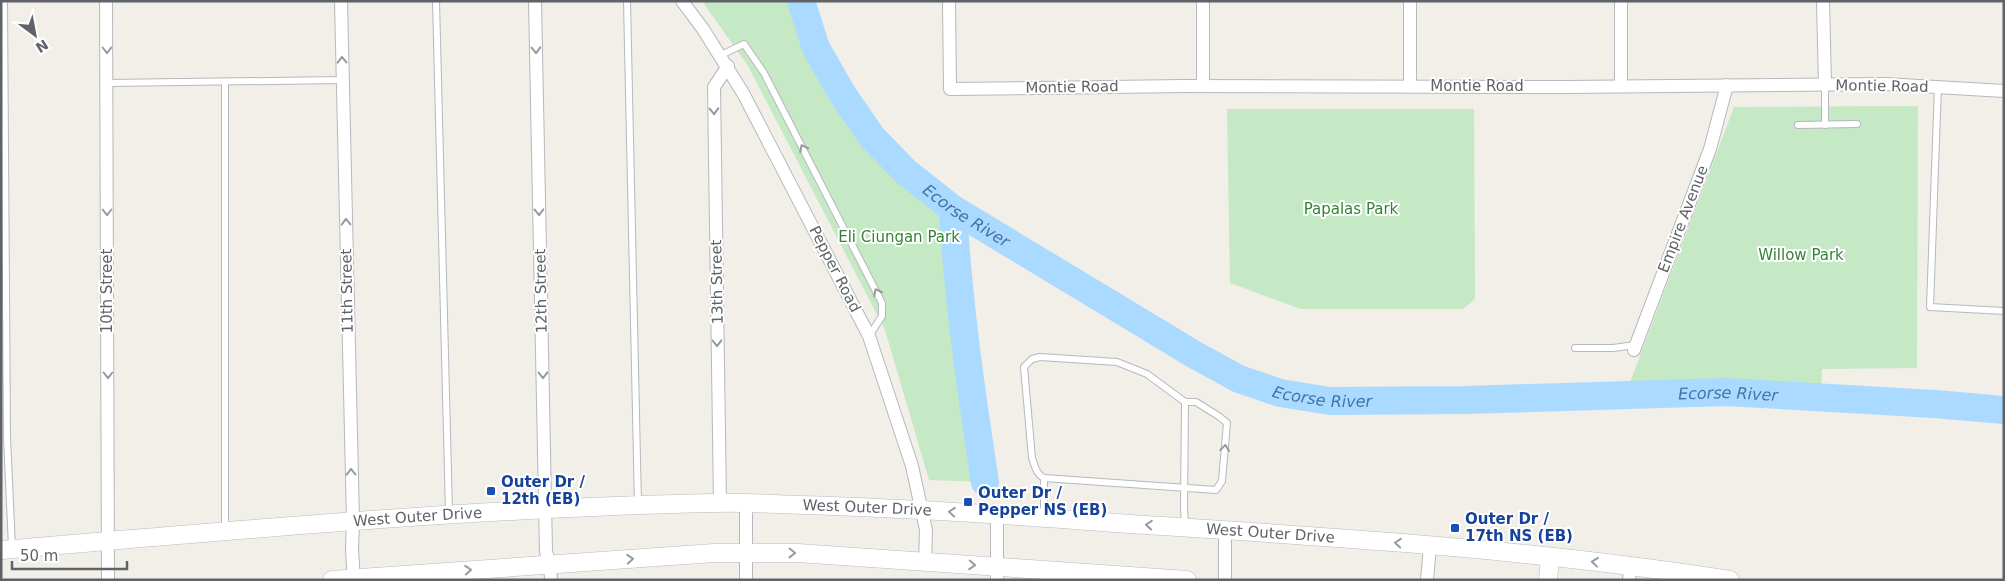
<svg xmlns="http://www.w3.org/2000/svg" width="2005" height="581" font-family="'DejaVu Sans',sans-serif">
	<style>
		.green { fill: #c5e8c5 }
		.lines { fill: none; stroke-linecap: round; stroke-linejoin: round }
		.river { stroke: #aadaff; stroke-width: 28 }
		.lane-casing { stroke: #b5b8bc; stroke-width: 8 }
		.street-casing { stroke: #b5b8bc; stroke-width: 14 }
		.secondary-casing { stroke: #b6babf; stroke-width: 19 }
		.lane { stroke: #fff; stroke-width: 6 }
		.street { stroke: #fff; stroke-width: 12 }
		.secondary { stroke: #fff; stroke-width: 18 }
		.oneway { stroke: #979a9d }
		.transit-dot { fill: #1a4fb4; stroke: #fff; stroke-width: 2 }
		.labels { text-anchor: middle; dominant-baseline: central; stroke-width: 4; stroke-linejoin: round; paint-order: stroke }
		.street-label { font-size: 15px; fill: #5f6368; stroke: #fff }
		.park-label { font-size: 15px; fill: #348238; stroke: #fff }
		.transit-label { font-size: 15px; font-weight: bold; fill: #164399; stroke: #fff; text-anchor: start }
		.water-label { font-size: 16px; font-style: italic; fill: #4174aa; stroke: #fff }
	</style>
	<rect width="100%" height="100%" fill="#f1efe8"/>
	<g class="green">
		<path d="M702,1h99l15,47 27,47 29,42 34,35 47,37c5,92 18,182 32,273l-56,-2 -44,-150 -137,-264z"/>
		<path d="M1918,106l-1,262 -95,1 -1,25 -195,-1 108,-286z"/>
		<path d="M1227,109h247l1,190 -12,10h-162l-71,-26z"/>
	</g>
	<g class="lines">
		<g class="river">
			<path id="s1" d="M801,1l15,47 27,47 29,42 34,35 47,37 242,146 44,24 41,14 50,8 135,-1 261,-8 209,12 69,6"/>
			<path d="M953,209c5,91 18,182 32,273"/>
		</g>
		<defs>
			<g id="lane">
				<path d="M4,1l3,437 5,109"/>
				<path d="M436,1l13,511"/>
				<path d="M627,1l11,504"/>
				<path d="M721,55l23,-11 20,29 118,230v13l-13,20"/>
				<path d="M107,83l236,-3"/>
				<path d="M1825,85v40"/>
				<path d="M1938,86l-8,221 74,4"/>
				<path d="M1798,125l59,-1"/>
				<path d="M1575,348h38l22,-3"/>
				<path d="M1044,517v-39"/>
				<path d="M1185,526l-1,-19 1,-105 -38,-28 -30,-12 -77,-5 -8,2 -8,8 8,91c3,8 4,16 12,20l172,12 6,-9 5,-58 -7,-6 -24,-15h-11"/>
				<path d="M225,531v-449"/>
			</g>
			<g id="street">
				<path d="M106,1l2,579"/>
				<path d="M341,1l12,520 -1,29 2,30"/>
				<path d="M535,1l11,551 4,12 1,16"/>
				<path d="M682,1l21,28 40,64 126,243 43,130 14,64 -1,32"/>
				<path d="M949,1l1,88 234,-3 382,1 319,-3 119,7"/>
				<path d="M1203,1v85"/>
				<path d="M1410,1v85"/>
				<path d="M1621,1v85"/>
				<path d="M1823,1l2,84"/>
				<path d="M1634,350l76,-201 17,-64"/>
				<path d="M720,503l-6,-416 14,-21"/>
				<path d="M746,503v77"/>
				<path d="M997,515v65"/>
				<path d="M1225,580v-50"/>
				<path d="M1427,580l3,-34"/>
				<path d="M1629,580l1,-14"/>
			</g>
			<g id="secondary">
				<path id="s2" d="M1,550c238,-20 475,-42 713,-47 29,-1 58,1 87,2 110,3 220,11 330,19 200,13 401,25 599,56"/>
				<path d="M332,580l382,-27h84l389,27"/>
				<path d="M1548,580l2,-23"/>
			</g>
		</defs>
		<use href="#lane" class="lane-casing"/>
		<use href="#street" class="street-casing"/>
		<use href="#secondary" class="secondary-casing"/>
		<use href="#lane" class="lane"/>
		<use href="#street" class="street"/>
		<use href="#secondary" class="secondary"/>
	</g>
	<defs><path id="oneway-chevron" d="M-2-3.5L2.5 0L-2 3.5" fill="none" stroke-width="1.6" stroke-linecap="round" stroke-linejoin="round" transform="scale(1.25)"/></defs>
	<g class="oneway">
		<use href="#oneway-chevron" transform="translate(107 50) rotate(90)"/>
		<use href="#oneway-chevron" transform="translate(536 50) rotate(89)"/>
		<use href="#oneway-chevron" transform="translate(342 60) rotate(-91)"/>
		<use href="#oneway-chevron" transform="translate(714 111) rotate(89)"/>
		<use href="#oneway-chevron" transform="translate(803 148) rotate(-117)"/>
		<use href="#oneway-chevron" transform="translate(107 212) rotate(90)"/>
		<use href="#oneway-chevron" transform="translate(539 212) rotate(89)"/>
		<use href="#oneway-chevron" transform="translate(346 222) rotate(-91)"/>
		<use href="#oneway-chevron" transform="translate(877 292) rotate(-117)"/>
		<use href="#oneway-chevron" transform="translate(717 343) rotate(89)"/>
		<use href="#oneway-chevron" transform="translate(108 375) rotate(90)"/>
		<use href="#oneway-chevron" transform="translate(543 375) rotate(89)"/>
		<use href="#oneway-chevron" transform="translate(1225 448) rotate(-84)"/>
		<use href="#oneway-chevron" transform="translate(351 472) rotate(-91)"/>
		<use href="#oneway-chevron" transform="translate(952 512) rotate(-176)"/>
		<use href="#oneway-chevron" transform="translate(1149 525) rotate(-176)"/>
		<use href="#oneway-chevron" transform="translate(1398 543) rotate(-176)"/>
		<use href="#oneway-chevron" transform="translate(792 553) rotate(1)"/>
		<use href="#oneway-chevron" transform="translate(630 559) rotate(-4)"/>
		<use href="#oneway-chevron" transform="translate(1595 562) rotate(-174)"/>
		<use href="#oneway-chevron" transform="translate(972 565) rotate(4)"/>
		<use href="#oneway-chevron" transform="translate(468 570) rotate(-4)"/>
	</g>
	<g class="transit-dot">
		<rect x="486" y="486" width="10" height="10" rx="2.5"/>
		<rect x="963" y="497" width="10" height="10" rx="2.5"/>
		<rect x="1450" y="523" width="10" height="10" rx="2.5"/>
	</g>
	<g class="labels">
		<g class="street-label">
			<text x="1477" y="86">Montie Road</text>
			<text transform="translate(1882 86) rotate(1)">Montie Road</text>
			<text transform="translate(1072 87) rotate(-1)">Montie Road</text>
			<text transform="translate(1683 219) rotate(-69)">Empire Avenue</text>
			<text transform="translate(835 269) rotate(63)">Pepper Road</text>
			<text transform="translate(717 282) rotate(-91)">13th Street</text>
			<text transform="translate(107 291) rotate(-90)">10th Street</text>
			<text transform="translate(347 291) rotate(-91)">11th Street</text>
			<text transform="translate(541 291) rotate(-91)">12th Street</text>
			<text stroke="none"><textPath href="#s2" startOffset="868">West Outer Drive</textPath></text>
			<text stroke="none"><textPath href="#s2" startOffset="418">West Outer Drive</textPath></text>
			<text stroke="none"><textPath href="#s2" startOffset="1272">West Outer Drive</textPath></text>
		</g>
		<g class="park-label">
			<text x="1351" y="209">Papalas Park</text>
			<text x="899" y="237">Eli Ciungan Park</text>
			<text x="1801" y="255">Willow Park</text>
		</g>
		<g class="transit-label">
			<text x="501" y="482">Outer Dr /<tspan x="501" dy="17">12th (EB)</tspan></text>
			<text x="978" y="493">Outer Dr /<tspan x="978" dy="17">Pepper NS (EB)</tspan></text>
			<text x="1465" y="519">Outer Dr /<tspan x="1465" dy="17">17th NS (EB)</tspan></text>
		</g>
		<g class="water-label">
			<text stroke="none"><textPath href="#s1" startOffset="278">Ecorse River</textPath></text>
			<text stroke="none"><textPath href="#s1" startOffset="682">Ecorse River</textPath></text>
			<text stroke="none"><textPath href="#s1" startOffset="1088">Ecorse River</textPath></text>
		</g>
	</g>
	<rect width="2005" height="581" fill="none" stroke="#5f6368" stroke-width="5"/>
	<g transform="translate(35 35) rotate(148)" stroke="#ffffff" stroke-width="4" paint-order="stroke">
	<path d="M0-4L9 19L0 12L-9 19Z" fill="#5f6368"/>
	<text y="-8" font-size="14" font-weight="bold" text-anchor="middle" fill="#5f6368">N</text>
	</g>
	<path d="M12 561v8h115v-8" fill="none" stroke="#5f6368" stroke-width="2.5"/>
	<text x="20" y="561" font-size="15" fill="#5f6368" stroke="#ffffff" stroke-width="4" paint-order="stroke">50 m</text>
</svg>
